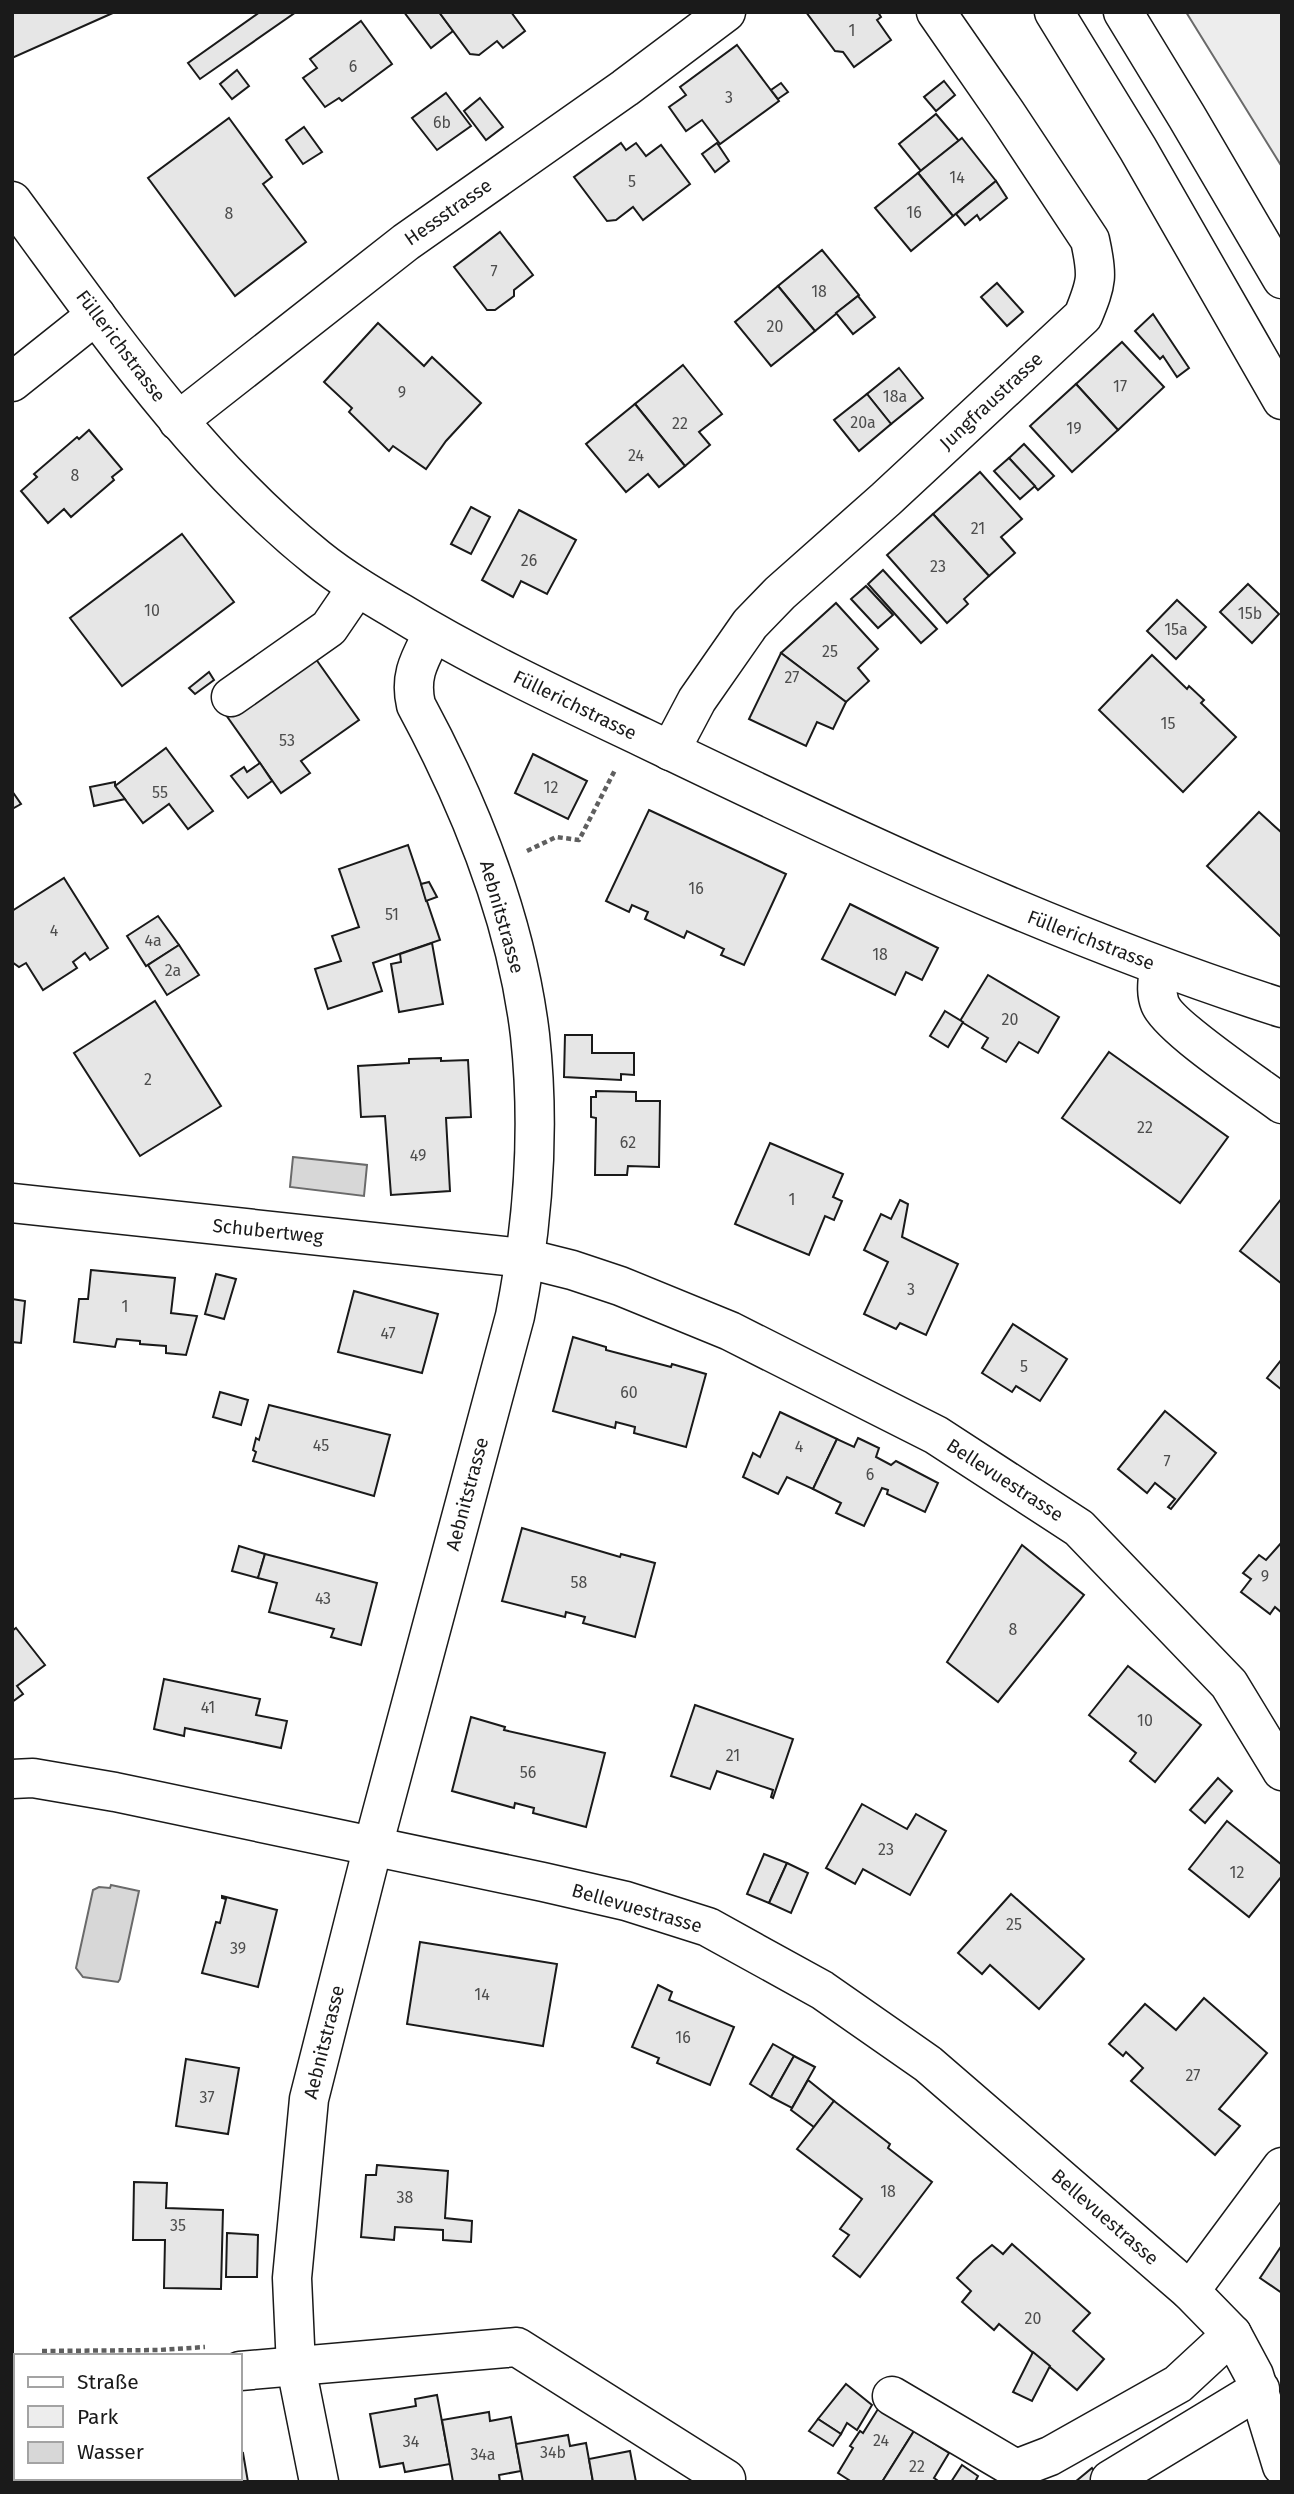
<svg xmlns="http://www.w3.org/2000/svg" width="1294" height="2494" font-family="'Fira Sans',sans-serif">
	<style>
		.green { fill: #ededed; stroke: #6a6a6a; stroke-width: 2 }
		.water { fill: #d7d7d7; stroke: #6a6a6a; stroke-width: 2 }
		.building { fill: #e6e6e6; stroke: #1a1a1a; stroke-width: 2 }
		.lines { fill: none; stroke-linecap: round; stroke-linejoin: round }
		.minor-casing { stroke: #1a1a1a; stroke-width: 41 }
		.highway-casing { stroke: #1a1a1a; stroke-width: 41 }
		.path { stroke: #5f5f5f; stroke-width: 4.5; stroke-dasharray: 5 3.5; stroke-linecap: butt }
		.minor { stroke: #fff; stroke-width: 38 }
		.highway { stroke: #fff; stroke-width: 38 }
		.labels { text-anchor: middle; dominant-baseline: central; stroke-width: 5; stroke-linejoin: round; paint-order: stroke }
		.number-label { font-size: 16px; fill: #4d4d4d }
		.street-label { font-size: 19px; fill: #1a1a1a; stroke: #fff }
	</style>
	<rect width="100%" height="100%" fill="#fff"/>
	<path class="green" d="M1186,12h96v155z"/>
	<g class="water">
		<path d="M293,1157l74,8 -3,31 -74,-9z"/>
		<path d="M111,1885l28,6 -19,88 -2,3 -35,-5 -7,-9 17,-78 6,-3 11,1z"/>
	</g>
	<g class="building">
		<path d="M12,12h103l-103,46z"/>
		<path d="M260,12h36l-96,67 -12,-16z"/>
		<path d="M404,12h35l14,19 -22,17z"/>
		<path d="M439,12h72l14,19 -22,17 -6,-7 -18,14 -9,-1z"/>
		<path d="M806,12h72l3,5 -4,3 14,20 -37,27 -11,-15 -8,-1z"/>
		<path d="M361,21l31,43 -50,37 -3,-3 -14,9 -22,-29 14,-10 -7,-9z"/>
		<path d="M737,45l42,56 -59,43 -18,-24 -16,11 -17,-24 17,-12 -6,-8z"/>
		<path d="M237,70l12,16 -17,13 -12,-15z"/>
		<path d="M944,81l11,14 -19,16 -12,-14z"/>
		<path d="M781,83l7,9 -10,7 -7,-9z"/>
		<path d="M446,93l25,33 -34,24 -25,-32z"/>
		<path d="M480,98l23,29 -17,13 -22,-29z"/>
		<path d="M936,114l23,27 -38,30 -22,-27z"/>
		<path d="M229,118l43,59 -9,7 43,58 -71,54 -87,-118z"/>
		<path d="M304,127l18,25 -19,12 -17,-24z"/>
		<path d="M962,138l34,43 -43,35 -35,-43z"/>
		<path d="M621,143l5,7 10,-7 10,13 15,-11 29,39 -47,36 -10,-13 -17,13 -9,1 -33,-44z"/>
		<path d="M717,143l12,18 -14,11 -13,-18z"/>
		<path d="M918,173l35,43 -42,35 -36,-43z"/>
		<path d="M996,181l11,17 -27,22 -3,-5 -12,10 -9,-11z"/>
		<path d="M500,232l33,43 -19,15v6l-19,14h-8l-33,-43z"/>
		<path d="M822,250l37,45 -44,36 -37,-45z"/>
		<path d="M997,283l26,29 -16,14 -26,-29z"/>
		<path d="M778,286l37,45 -44,35 -36,-44z"/>
		<path d="M858,296l17,21 -22,17 -17,-21z"/>
		<path d="M1153,314l36,54 -12,9 -14,-21 -3,3 -25,-28z"/>
		<path d="M378,323l46,43 8,-9 49,46 -35,38 -20,28 -33,-23 -4,5 -40,-39 3,-4 -28,-26z"/>
		<path d="M1122,342l42,45 -46,43 -42,-46z"/>
		<path d="M683,365l39,49 -23,18 11,13 -25,21 -50,-62z"/>
		<path d="M899,368l24,30 -32,26 -24,-30z"/>
		<path d="M1076,384l42,46 -46,42 -42,-46z"/>
		<path d="M867,394l24,30 -32,27 -25,-31z"/>
		<path d="M635,404l50,62 -26,21 -11,-13 -22,18 -40,-48z"/>
		<path d="M89,430l33,39 -10,8 2,3 -43,37 -7,-8 -16,14 -27,-32 16,-14 -3,-3 43,-37 2,2z"/>
		<path d="M1024,444l30,32 -16,14 -29,-32z"/>
		<path d="M1009,458l26,28 -15,13 -26,-28z"/>
		<path d="M980,472l42,47 -21,18 14,16 -26,23 -56,-62z"/>
		<path d="M471,507l19,10 -19,37 -20,-10z"/>
		<path d="M519,510l57,30 -29,54 -26,-13 -8,16 -31,-17z"/>
		<path d="M933,514l56,62 -25,23 4,5 -21,19 -60,-68z"/>
		<path d="M182,534l52,68 -112,84 -52,-68z"/>
		<path d="M883,570l54,59 -16,14 -53,-59z"/>
		<path d="M1248,584l31,30 -27,29 -32,-31z"/>
		<path d="M866,586l27,29 -15,13 -27,-29z"/>
		<path d="M1177,600l29,27 -30,32 -29,-28z"/>
		<path d="M836,603l42,46 -20,19 11,13 -23,21 -65,-49z"/>
		<path d="M781,653l65,49 -13,27 -16,-7 -11,24 -57,-27z"/>
		<path d="M313,655l46,65 -58,41 9,12 -29,20 -55,-78z"/>
		<path d="M1152,655l35,34 2,-3 15,14 -3,3 35,34 -53,55 -84,-82z"/>
		<path d="M209,672l5,8 -19,14 -6,-6z"/>
		<path d="M166,748l47,63 -25,18 -19,-25 -26,19 -28,-37z"/>
		<path d="M533,754l54,27 -19,38 -53,-26z"/>
		<path d="M260,763l12,18 -24,17 -17,-22 13,-9 3,5z"/>
		<path d="M115,782v4l10,13 -31,7 -4,-19z"/>
		<path d="M12,791l9,13 -9,5z"/>
		<path d="M649,810l137,64 -42,91 -23,-10 3,-6 -37,-18 -3,7 -39,-19 3,-7 -16,-7 -3,7 -23,-11z"/>
		<path d="M1259,812l23,21v105l-75,-72z"/>
		<path d="M408,845l32,95 -67,23 9,28 -54,18 -13,-40 26,-8 -9,-25 27,-9 -20,-58z"/>
		<path d="M64,878l44,70 -18,12 -5,-7 -12,9 4,6 -34,22 -17,-27 -7,4 -7,-5v-51z"/>
		<path d="M429,882l8,15 -11,4 -5,-17z"/>
		<path d="M850,904l88,44 -16,32 -16,-8 -11,23 -73,-36z"/>
		<path d="M158,916l21,29 -33,21 -19,-30z"/>
		<path d="M432,943l11,61 -44,8 -8,-48 10,-2 -1,-8z"/>
		<path d="M179,945l20,30 -32,20 -19,-30z"/>
		<path d="M988,975l71,42 -21,36 -19,-11 -13,20 -24,-14 6,-10 -28,-17z"/>
		<path d="M155,1001l66,105 -81,50 -66,-103z"/>
		<path d="M945,1011l18,11 -15,25 -18,-11z"/>
		<path d="M565,1035h27v18h42v22l-13,-1v6l-57,-3z"/>
		<path d="M1109,1052l119,85 -48,66 -118,-85z"/>
		<path d="M441,1058v3l27,-1 3,57 -25,1 4,73 -59,4 -6,-79 -24,1 -3,-51 51,-3v-4z"/>
		<path d="M596,1091l40,1v9h24l-1,66 -31,-1 -1,9h-32l1,-57 -5,-1v-20h5z"/>
		<path d="M770,1143l73,31 -10,23 9,4 -8,19 -9,-4 -16,39 -74,-31z"/>
		<path d="M1282,1198v86l-42,-33z"/>
		<path d="M900,1200l8,4 -6,33 56,27 -32,71 -26,-12 -4,6 -32,-15 24,-52 -24,-12 17,-36 10,5z"/>
		<path d="M91,1270l84,8 -4,35 26,3 -11,39 -20,-2v-7l-26,-2v-3l-23,-2 -2,8 -41,-5 5,-43h9z"/>
		<path d="M216,1274l20,5 -12,40 -19,-5z"/>
		<path d="M354,1291l84,23 -16,59 -84,-21z"/>
		<path d="M12,1299l13,2 -4,42 -9,-1z"/>
		<path d="M1013,1324l54,35 -27,42 -24,-15 -4,6 -30,-19z"/>
		<path d="M573,1337l33,10v3l65,17 1,-3 34,10 -20,73 -52,-14 1,-6 -19,-5 -1,6 -62,-17z"/>
		<path d="M1282,1359v31l-15,-12z"/>
		<path d="M220,1392l28,8 -7,25 -28,-8z"/>
		<path d="M269,1405l121,30 -16,61 -121,-35 3,-9 -3,-2 3,-12 3,2z"/>
		<path d="M1165,1411l51,42 -45,56 -3,-2 7,-8 -20,-16 -8,10 -29,-24z"/>
		<path d="M780,1412l57,27 -24,50 -26,-12 -9,17 -35,-17 10,-24 7,4z"/>
		<path d="M858,1438l21,10 -3,9 15,8 5,-4 42,22 -13,29 -38,-18 1,-4 -6,-2 -18,38 -28,-13 5,-10 -28,-14 24,-50 17,8z"/>
		<path d="M522,1528l98,29 1,-3 34,9 -20,74 -52,-14 2,-6 -19,-5 -1,5 -63,-16z"/>
		<path d="M1282,1542v71l-7,-6 -5,7 -29,-22 10,-13 -8,-6 16,-18 7,5z"/>
		<path d="M1022,1545l62,50 -86,107 -51,-40z"/>
		<path d="M239,1546l26,8 -7,24 -26,-7z"/>
		<path d="M265,1554l112,29 -16,62 -30,-8 3,-8 -65,-17 8,-29 -19,-5z"/>
		<path d="M16,1628l29,37 -28,21 6,8 -11,8v-71z"/>
		<path d="M1128,1666l73,59 -46,57 -25,-21 6,-8 -47,-38z"/>
		<path d="M164,1679l96,20 -4,16 31,6 -6,27 -96,-20 -1,8 -30,-7z"/>
		<path d="M695,1705l98,34 -20,59 -2,-1 2,-7 -56,-19 -7,18 -39,-13z"/>
		<path d="M471,1717l34,10 -1,3 101,23 -19,74 -53,-14 1,-5 -19,-5 -1,5 -62,-17z"/>
		<path d="M1218,1778l14,13 -27,32 -15,-13z"/>
		<path d="M862,1804l45,25 9,-15 30,17 -36,64 -47,-26 -8,15 -29,-16z"/>
		<path d="M1227,1821l55,44v11l-33,41 -60,-48z"/>
		<path d="M764,1854l23,9 -18,40 -22,-9z"/>
		<path d="M787,1863l21,10 -17,40 -22,-10z"/>
		<path d="M1011,1894l73,65 -45,50 -49,-44 -8,9 -24,-21z"/>
		<path d="M222,1896l55,14 -19,77 -56,-14 14,-51 4,1 6,-24 -4,-1z"/>
		<path d="M420,1942l137,22 -14,82 -136,-22z"/>
		<path d="M658,1985l14,7 -3,8 65,27 -24,58 -53,-22 2,-5 -27,-11z"/>
		<path d="M1204,1998l63,55 -48,56 21,17 -25,29 -84,-74 12,-13 -17,-16 -3,4 -14,-12 36,-40 31,26z"/>
		<path d="M773,2044l21,12 -23,41 -21,-13z"/>
		<path d="M794,2056l21,11 -23,41 -21,-11z"/>
		<path d="M186,2059l53,9 -11,66 -52,-8z"/>
		<path d="M808,2080l26,21 -20,26 -23,-17z"/>
		<path d="M834,2101l56,43 -2,4 44,34 -72,95 -27,-21 16,-21 -9,-6 22,-30 -65,-50z"/>
		<path d="M377,2165l71,6 -3,47 27,3 -1,21 -28,-2v-10l-48,-3 -1,13 -33,-3 5,-62h10z"/>
		<path d="M134,2182l33,1 -1,25 57,2 -2,79 -57,-1 1,-48h-32z"/>
		<path d="M227,2233l31,2 -1,42h-31z"/>
		<path d="M1012,2244l78,69 -17,18 31,28 -27,31 -78,-66 -5,6 -32,-28 9,-11 -14,-13 16,-17 19,-16 11,9z"/>
		<path d="M1282,2245v48l-22,-15z"/>
		<path d="M1033,2352l17,14 -18,35 -19,-9z"/>
		<path d="M846,2384l26,21 -15,25 -10,-7 -6,11 -23,-15z"/>
		<path d="M437,2395l13,69 -45,8 -2,-9 -23,4 -10,-53 46,-8 -1,-7z"/>
		<path d="M878,2409l36,22 -32,51h-30l-14,-9 15,-25 -3,-2 10,-15 3,2z"/>
		<path d="M489,2412l1,9 21,-4 10,54 -22,4 1,7h-47l-11,-62z"/>
		<path d="M818,2419l23,15 -8,12 -24,-15z"/>
		<path d="M914,2431l35,22 -15,25 3,2 -1,2h-54z"/>
		<path d="M568,2435l2,11 16,-3 7,39h-70l-7,-38z"/>
		<path d="M630,2451l6,31h-43l-4,-23z"/>
		<path d="M243,2453l5,29h-79l-1,-4h72v-24z"/>
		<path d="M962,2465l16,11 -3,6h-24z"/>
		<path d="M1092,2468l11,14h-28z"/>
	</g>
	<g class="lines">
		<defs>
			<g id="minor">
				<path d="M12,201c93,126 182,258 305,357 26,21 55,38 84,55 77,47 159,85 241,124 209,101 418,200 640,271"/>
				<path d="M12,382l84,-67"/>
				<path d="M178,421l228,-179 219,-154 101,-76"/>
				<path d="M231,697l98,-69 28,-41"/>
				<path d="M670,751l27,-51 53,-76 30,-31 106,-94 197,-183c14,-34 15,-40 7,-76l-84,-127 -70,-101"/>
				<path d="M1159,966c-1,14 -4,25 1,38 9,23 98,82 122,100"/>
				<path d="M12,1203l512,55 48,12 48,16 110,45 206,104 143,93 150,156 53,87"/>
				<path d="M12,1779l21,-1 82,14 428,90 83,19 82,26 114,63 106,74 262,227 42,43 22,41 28,91"/>
				<path d="M1190,2291l92,-124"/>
				<path d="M240,2371l277,-24 209,132"/>
				<path d="M12,2385h4"/>
				<path d="M892,2396l124,73 34,-13 128,-72 54,-50"/>
				<path d="M1110,2480l150,-91"/>
				<path d="M319,2482l-23,-115 -4,-89 17,-179 64,-253 142,-530c18,-91 25,-189 15,-281 -14,-117 -59,-228 -114,-330 -7,-30 4,-46 17,-72"/>
			</g>
			<g id="highway">
				<path d="M1054,12l84,137 144,251"/>
				<path d="M1123,12l64,105 95,162"/>
			</g>
		</defs>
		<use href="#minor" class="minor-casing"/>
		<use href="#highway" class="highway-casing"/>
		<g class="path">
			<path d="M527,851l29,-14 23,3 36,-70"/>
			<path d="M42,2351l117,-1 46,-3"/>
		</g>
		<use href="#minor" class="minor"/>
		<use href="#highway" class="highway"/>
	</g>
	<g class="labels">
		<g class="number-label">
			<text x="852" y="30">1</text>
			<text x="353" y="66">6</text>
			<text x="729" y="97">3</text>
			<text x="442" y="122">6b</text>
			<text x="957" y="177">14</text>
			<text x="632" y="181">5</text>
			<text x="914" y="212">16</text>
			<text x="229" y="213">8</text>
			<text x="494" y="271">7</text>
			<text x="819" y="291">18</text>
			<text x="775" y="326">20</text>
			<text x="1120" y="386">17</text>
			<text x="402" y="392">9</text>
			<text x="895" y="396">18a</text>
			<text x="863" y="422">20a</text>
			<text x="680" y="423">22</text>
			<text x="1074" y="428">19</text>
			<text x="636" y="455">24</text>
			<text x="75" y="475">8</text>
			<text x="978" y="528">21</text>
			<text x="529" y="560">26</text>
			<text x="938" y="566">23</text>
			<text x="152" y="610">10</text>
			<text x="1250" y="613">15b</text>
			<text x="1176" y="629">15a</text>
			<text x="830" y="651">25</text>
			<text x="792" y="677">27</text>
			<text x="1168" y="723">15</text>
			<text x="287" y="740">53</text>
			<text x="551" y="787">12</text>
			<text x="160" y="792">55</text>
			<text x="696" y="888">16</text>
			<text x="392" y="914">51</text>
			<text x="54" y="930">4</text>
			<text x="153" y="940">4a</text>
			<text x="880" y="954">18</text>
			<text x="173" y="970">2a</text>
			<text x="1010" y="1019">20</text>
			<text x="148" y="1079">2</text>
			<text x="1145" y="1127">22</text>
			<text x="628" y="1142">62</text>
			<text x="418" y="1155">49</text>
			<text x="792" y="1199">1</text>
			<text x="911" y="1289">3</text>
			<text x="125" y="1306">1</text>
			<text x="388" y="1333">47</text>
			<text x="1024" y="1366">5</text>
			<text x="629" y="1392">60</text>
			<text x="321" y="1445">45</text>
			<text x="799" y="1446">4</text>
			<text x="1167" y="1461">7</text>
			<text x="870" y="1474">6</text>
			<text x="1265" y="1576">9</text>
			<text x="579" y="1582">58</text>
			<text x="323" y="1598">43</text>
			<text x="1013" y="1629">8</text>
			<text x="208" y="1707">41</text>
			<text x="1145" y="1720">10</text>
			<text x="733" y="1755">21</text>
			<text x="528" y="1772">56</text>
			<text x="886" y="1849">23</text>
			<text x="1237" y="1872">12</text>
			<text x="1014" y="1924">25</text>
			<text x="238" y="1948">39</text>
			<text x="482" y="1994">14</text>
			<text x="683" y="2037">16</text>
			<text x="1193" y="2075">27</text>
			<text x="207" y="2097">37</text>
			<text x="888" y="2191">18</text>
			<text x="405" y="2197">38</text>
			<text x="178" y="2225">35</text>
			<text x="1033" y="2318">20</text>
			<text x="881" y="2440">24</text>
			<text x="411" y="2441">34</text>
			<text x="553" y="2452">34b</text>
			<text x="483" y="2454">34a</text>
			<text x="917" y="2466">22</text>
		</g>
		<g class="street-label">
			<text transform="translate(448 212) rotate(-35)">Hessstrasse</text>
			<text transform="translate(121 346) rotate(53)">Füllerichstrasse</text>
			<text transform="translate(991 401) rotate(-43)">Jungfraustrasse</text>
			<text transform="translate(575 705) rotate(26)">Füllerichstrasse</text>
			<text transform="translate(502 917) rotate(74)">Aebnitstrasse</text>
			<text transform="translate(1091 940) rotate(21)">Füllerichstrasse</text>
			<text transform="translate(268 1231) rotate(6)">Schubertweg</text>
			<text transform="translate(1005 1480) rotate(33)">Bellevuestrasse</text>
			<text transform="translate(467 1494) rotate(-75)">Aebnitstrasse</text>
			<text transform="translate(637 1908) rotate(16)">Bellevuestrasse</text>
			<text transform="translate(324 2042) rotate(-76)">Aebnitstrasse</text>
			<text transform="translate(1105 2217) rotate(41)">Bellevuestrasse</text>
		</g>
	</g>
	<rect width="1294" height="2494" fill="none" stroke="#1a1a1a" stroke-width="28"/>
	<rect x="14" y="2354" width="228" height="126" fill="#ffffff" stroke="#a3a3a3" stroke-width="2"/>
	<rect x="28" y="2377" width="35" height="10" fill="#ffffff" stroke="#a3a3a3" stroke-width="2"/>
	<text x="77" y="2389" font-size="21" fill="#1a1a1a">Straße</text>
	<rect x="28" y="2406" width="35" height="21" fill="#ededed" stroke="#a3a3a3" stroke-width="2"/>
	<text x="77" y="2424" font-size="21" fill="#1a1a1a">Park</text>
	<rect x="28" y="2442" width="35" height="21" fill="#d7d7d7" stroke="#a3a3a3" stroke-width="2"/>
	<text x="77" y="2459" font-size="21" fill="#1a1a1a">Wasser</text>
</svg>
